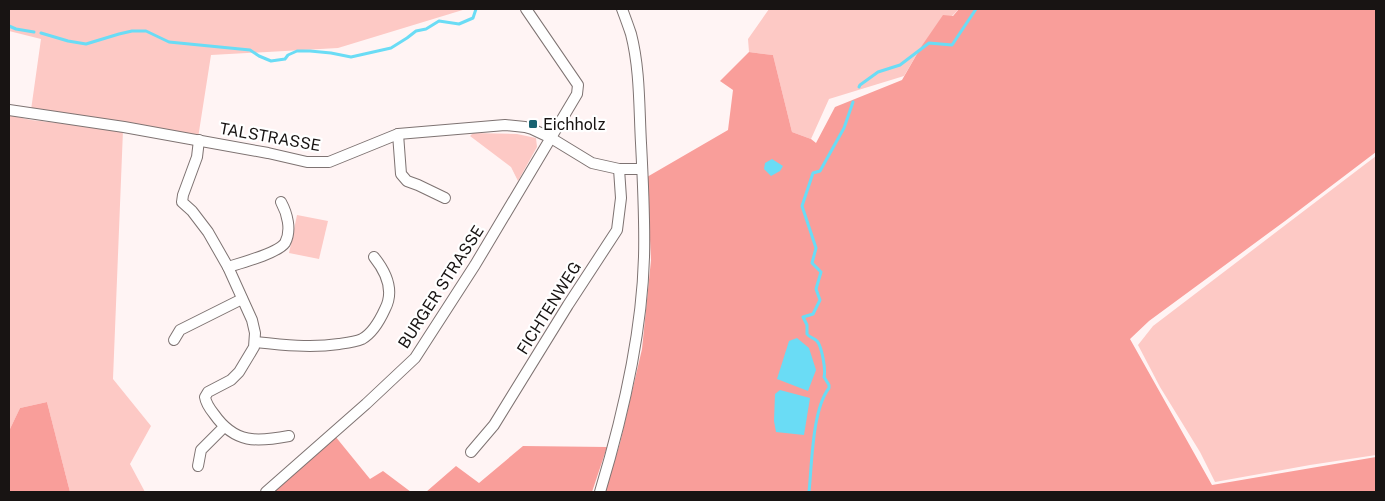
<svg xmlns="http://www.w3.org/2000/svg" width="1385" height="501" font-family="'Public Sans',sans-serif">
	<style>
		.green { fill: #fdc9c5 }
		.forest { fill: #f99e9a }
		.water { fill: #6adcf5 }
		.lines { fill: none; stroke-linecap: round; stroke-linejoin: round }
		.stream { stroke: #6adcf5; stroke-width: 3 }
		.minor-casing { stroke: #7e7372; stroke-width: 12 }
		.minor { stroke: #fff; stroke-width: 10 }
		.poi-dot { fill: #196271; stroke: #fff; stroke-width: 2 }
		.labels { text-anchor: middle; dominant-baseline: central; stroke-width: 4.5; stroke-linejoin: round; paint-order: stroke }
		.poi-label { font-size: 16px; fill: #181413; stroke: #fff; text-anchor: start }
		.street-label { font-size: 16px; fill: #181413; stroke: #fff }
	</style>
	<rect width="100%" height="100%" fill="#fff4f4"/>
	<g class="green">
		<path d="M9,9h457l-128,39 -127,7 -13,83 -167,-28 10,-71 -32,-8z"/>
		<path d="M769,9h190l-38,38 -17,29 -75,23 -18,40 -19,-7 -19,-77 -24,-3 -1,-13z"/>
		<path d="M9,115l22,5 92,10 -10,249 38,47 -21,38 15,28h-75l-23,-90 -27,6 -11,23z"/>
		<path d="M473,133l44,1 19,4 1,9 -19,34 -7,-14 -41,-31z"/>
		<path d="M1376,156v299l-66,10 -95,17 -15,-30 -40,-65 -22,-42 15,-19z"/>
		<path d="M297,215l31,6 -9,38 -30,-6z"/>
	</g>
	<g class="forest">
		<path d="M959,9h417v143l-91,69 -136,100 -19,18 82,146 164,-28v35h-771l15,-49 22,-94 9,-89 -4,-83 81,-47 5,-40 -13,-9 29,-29 24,3 19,77 19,7 5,4 19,-36 67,-27 19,-33 22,-32 10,1z"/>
		<path d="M47,402l23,90h-61v-61l11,-23z"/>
		<path d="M335,436l35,43 13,-8 28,21h-138z"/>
		<path d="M523,446l84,1 -15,45h-166l30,-26 23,17z"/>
	</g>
	<g class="water">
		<path d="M772,159l11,7 -3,5 -9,5 -7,-7 1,-6z"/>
		<path d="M797,338l12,10 7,22 -8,21 -31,-12 12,-38z"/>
		<path d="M780,390l30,8 -6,37 -28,-3 -2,-11 1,-27z"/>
	</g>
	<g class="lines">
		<g class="stream">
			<path d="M9,26l7,3 18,3"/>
			<path d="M41,33l27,8 18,3 33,-10 13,-3h14l23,11 81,8 9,6 12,5 14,-2 3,-4 9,-4h13l21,2 20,4 40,-9 16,-10 9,-7 10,-2 13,-8 20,3 14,-6 3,-9"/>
			<path d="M859,87l1,-2 18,-13 22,-7 29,-22 23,2 24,-36"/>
			<path d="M809,492c3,-28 3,-82 20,-104v-3l-5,-8c2,-7 -2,-30 -7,-36 -3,-3 -8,-4 -10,-7v-9l-4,-8 10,-3 7,-14 -4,-11 5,-17 -9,-9 4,-15 -14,-42 11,-33 7,-2 24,-43 9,-26"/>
		</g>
		<defs>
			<g id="minor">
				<path d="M9,110l115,17 144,26 39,9h22l69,-28 107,-9 20,2 7,2 19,9 41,25 27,6h23"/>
				<path d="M398,134l3,40 6,7 11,4 27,13"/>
				<path d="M199,140l-2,17 -14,38 -1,7 10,9 16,21 20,35 24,53 3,13 -1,14 -15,25 -8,8 -23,12 -3,5c1,7 5,12 9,17 21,30 43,28 75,22"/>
				<path d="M228,267c13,-4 50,-14 57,-24 7,-13 2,-30 -4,-41"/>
				<path d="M174,340l6,-10 62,-31"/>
				<path d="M255,342c28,3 56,6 84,2 7,-1 16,-2 23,-5 11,-6 18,-19 23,-30 10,-19 1,-37 -11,-52"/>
				<path d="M471,452l23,-27 74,-120 49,-75 4,-32 -2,-29"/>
				<path d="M198,466l3,-16 23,-23"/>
				<path d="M266,492l100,-88 49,-46 60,-93 102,-171 1,-9 -52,-76"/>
				<path d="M600,492c22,-73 42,-158 44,-235 1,-37 -1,-76 -3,-114 -2,-36 -1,-74 -10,-109 -3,-9 -6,-17 -9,-25"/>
			</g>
		</defs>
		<use href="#minor" class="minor-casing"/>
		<use href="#minor" class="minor"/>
	</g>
	<rect class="poi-dot" x="528" y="119" width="10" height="10" rx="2.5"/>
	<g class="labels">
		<g class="poi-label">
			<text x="543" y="124">Eichholz</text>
		</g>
		<g class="street-label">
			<text transform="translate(270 137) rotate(10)">TALSTRASSE</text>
			<text transform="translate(441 287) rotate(-57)">BURGER STRASSE</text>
			<text transform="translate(549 308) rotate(-58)">FICHTENWEG</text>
		</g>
	</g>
	<rect width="1385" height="501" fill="none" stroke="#181413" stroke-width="20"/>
</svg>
